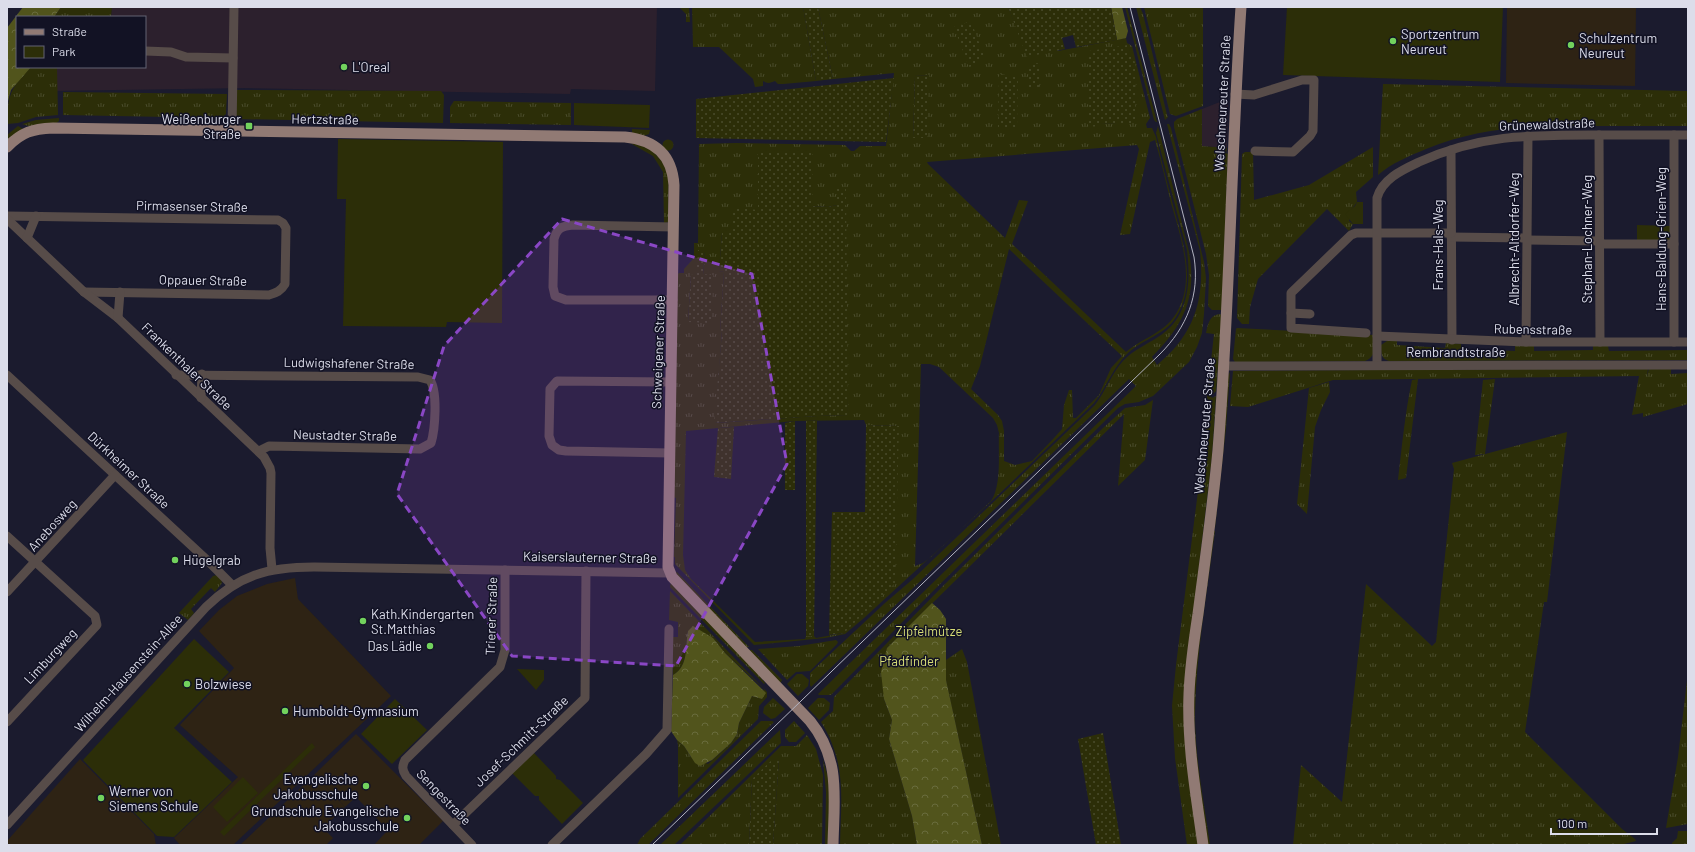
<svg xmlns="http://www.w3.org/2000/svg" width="1695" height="852" font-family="Barlow,sans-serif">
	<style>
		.commercial { fill: #2c202d }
		.education { fill: #2e2314 }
		.grass { fill: url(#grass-tufts); fill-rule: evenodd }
		.forest { fill: url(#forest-crowns) }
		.park { fill: #2c2e08 }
		.garden { fill: url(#garden-dots) }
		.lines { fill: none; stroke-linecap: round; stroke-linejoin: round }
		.minor { stroke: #574c49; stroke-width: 9 }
		.major { stroke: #917a74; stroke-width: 11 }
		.tram { stroke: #b2b3c1; stroke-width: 1 }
		.marked { fill: #8a47c5; fill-opacity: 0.2; stroke: #8a47c5; stroke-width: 3; stroke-dasharray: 8 5; stroke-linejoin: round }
		.poi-dot { fill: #72d25d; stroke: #121224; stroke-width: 1.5 }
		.labels { text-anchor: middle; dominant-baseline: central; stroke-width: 3; stroke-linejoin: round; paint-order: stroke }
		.poi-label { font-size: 13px; fill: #dcddea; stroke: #121224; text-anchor: start }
		.street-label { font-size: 13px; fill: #dcddea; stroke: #121224 }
		.park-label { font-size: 13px; fill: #d7de77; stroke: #121224 }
	</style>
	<defs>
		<pattern id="grass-tufts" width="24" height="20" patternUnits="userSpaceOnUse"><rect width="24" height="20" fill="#2c2e08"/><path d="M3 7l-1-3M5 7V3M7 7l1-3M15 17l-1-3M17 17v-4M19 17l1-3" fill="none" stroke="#4a4c2c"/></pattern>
		<pattern id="forest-crowns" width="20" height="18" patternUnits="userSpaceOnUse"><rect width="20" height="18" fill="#51541c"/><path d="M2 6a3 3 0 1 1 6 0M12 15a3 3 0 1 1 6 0" fill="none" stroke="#696c3d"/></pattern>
		<pattern id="garden-dots" width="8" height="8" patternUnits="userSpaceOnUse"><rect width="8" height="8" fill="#2c2e08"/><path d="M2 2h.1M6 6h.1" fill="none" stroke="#4a4c2c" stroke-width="1.8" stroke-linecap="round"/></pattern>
	</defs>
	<rect width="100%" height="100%" fill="#1b1b2e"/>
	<g class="commercial">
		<path d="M112,7h545l-2,84 -84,-2 -1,5 -323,-6 -197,3v-24h95v-50h-34z"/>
		<path d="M1225,100l3,1 -1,47 -25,-2v-37z"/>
	</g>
	<g class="education">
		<path d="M1507,7h129l-1,79 -129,-3z"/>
		<path d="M295,578l3,21 93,97 -158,149h-53l-6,-7 64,-61 -58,-52 54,-57 -35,-37 20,-21 18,-14 30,-12z"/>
		<path d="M356,734l87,87 -24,24h-45l14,-15 -32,-33 -11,10 -31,-32z"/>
		<path d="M80,759l74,75 2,11h-149v-4z"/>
		<path d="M314,775l31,32 -22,21 10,10 -7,7h-86l52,-49 7,7 -7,-7z"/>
	</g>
	<g class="grass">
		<path d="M61,7h51l-1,10h-57z"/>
		<path d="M679,7h10l1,15h-4v-8z"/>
		<path d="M692,7h111l13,74 -33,3h-5l-3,-3c-5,2 -7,3 -12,0v5l-8,1 -2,-8 -34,-32h-26z"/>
		<path d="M818,7h190l10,24 40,20 68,-13 1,5 5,3 18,72 -4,6 1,4h5l4,9c5,23 11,45 17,68 9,35 25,78 3,112 -11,18 -33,22 -48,36 -16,15 -21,34 -34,50l-98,94 -132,121 -19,16 -20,4 -71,7 -79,-81v-7h-1l2,-59 -3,-1 4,-222 2,-2h5v-4l10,-11v-15h4l1,-99 37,-1 109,2 6,6h3l6,-5h26l8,-73 -61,6zM1128,51h4l3,71 -35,2zM929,75l-16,63 2,-62zM1155,140c6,21 11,42 16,63 10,35 27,83 2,115 -12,16 -32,21 -47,34l-114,-108 16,-43 -9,-1 -14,38 -77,-74 -1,-2 210,-17 2,4 -19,86 10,-1 20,-92zM758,152l54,54 16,1 9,-2 11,210 -31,1 -102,7 7,-92h-2l4,-59 -5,-1 3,-38 9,1 27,-24zM1009,249l113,107 -11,12 -12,27 -23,23h-3l-1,-28h-3l-5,15 -2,24 -8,9 -22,23 -17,4 -11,-4v-30l-2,-10 -4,-6 -27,-26 9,-23zM705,251l-2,24h10l-25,46 3,-46h5zM921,364h9l9,3 54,51 4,7 2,8c-1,19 3,52 -8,68l-60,56 -8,6 -8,3zM864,420l2,5 33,1 -55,207 -28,5 -2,-2h-8l-1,3 -50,3 -64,-63 -6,-9 -2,-15 3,-124 109,-10z"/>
		<path d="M1125,7h2l30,115h-1l-2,-2z"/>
		<path d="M1136,7h4l3,7 24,101 1,2 -3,3z"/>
		<path d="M1144,7h59v99l-27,10 -6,-2z"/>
		<path d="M31,67h26l1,48 -22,2 -18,6 -11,1c0,-28 4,-37 24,-57z"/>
		<path d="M1383,84l305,7v35c-33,0 -65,0 -98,0 -60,0 -107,0 -164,23 -17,7 -34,14 -48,26z"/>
		<path d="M235,90l206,1 3,4 -1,28 -208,-4z"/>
		<path d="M63,92l164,2 -1,17v3l-5,4 -158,-3z"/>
		<path d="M454,101l117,2v22l-121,-2v-16z"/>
		<path d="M1202,109v37l25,2 -1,5 2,1 -6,156h-10l-4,-4 1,-31 -3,-21 -32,-127v-5l3,-3z"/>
		<path d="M59,118v3c-8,8 -27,7 -37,3l14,-4z"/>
		<path d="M1167,124h2l2,4 33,134 2,16 -2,36 -2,19 -5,14 -8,15 -36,34 -14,6 -14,2 -7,4 -198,196 -89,91h-12l-1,-1 318,-308 -7,-7 -318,308 -1,-2v-12l75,-70 28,-24 182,-174c11,-14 16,-31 28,-44 10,-11 23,-16 35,-24 31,-19 33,-54 29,-87l-31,-117 2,-7 31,126c8,46 -5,72 -37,105l5,8c38,-31 48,-66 43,-114z"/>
		<path d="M18,126l7,4 -18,10v-5z"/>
		<path d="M632,129l18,1 -1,4 -5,2 -12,-1z"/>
		<circle cx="668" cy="145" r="5.5"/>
		<path d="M630,143l19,4 20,22 -1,53 -4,2 -1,-52 -10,-16z"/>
		<path d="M1373,147v30l-17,15 1,10 -5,7 -3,12 4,3 -4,7 -22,-22 -69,70 -8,28 -1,17h-7l-5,-6 5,-164 3,-2h8l1,48 55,-15z"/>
		<path d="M1219,314l3,1 -6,76 -5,5 1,2 4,-2 -4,61 -23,193 11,195h-13l-12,-87 -3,-52 4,-41 33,-261 -2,-7 7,-63 -8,-1c2,-9 3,-17 13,-19z"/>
		<path d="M1237,328l137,7c0,10 3,22 -9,26l-130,1 -2,-3 3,-30z"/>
		<path d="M1387,341h10v4l48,3 1,-5 15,1v5l54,2v-5h19v5l59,-1v-4h15l1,5 79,-1v10l-299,1c-8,-2 -8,-8 -8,-16z"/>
		<path d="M1648,368l-1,9 2,-9h22v6l17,-1v31l-45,13v-4l-11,2 7,-39 -306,4 -85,27 -18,-1 3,-35z"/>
		<path d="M1230,372l-4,56 -11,100 -3,-1 16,-151z"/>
		<path d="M1418,379l-12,99 -8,2c4,-34 7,-67 14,-100z"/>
		<path d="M1495,379l-10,75 -10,1 8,-75z"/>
		<path d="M1329,382l1,10 -9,18 -6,17 -8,87 -10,-10 12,-116z"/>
		<path d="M1153,400l-8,60 -27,26 6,-72 -237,234 -3,51 8,21 -3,19 23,77 5,29h-77c1,-46 7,-82 -19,-123l12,-11 1,-14 109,-111 160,-158 22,-20 20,-3z"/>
		<path d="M1567,432l-20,170h-3l-19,130 97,97 13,10 1,2 -16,4h-327l8,-80 41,37 24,-218 66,62 4,-4 18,-173 -2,-6z"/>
		<path d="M1212,531h3c-8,61 -19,123 -20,184 0,44 9,87 15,130h-2l-12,-78 -3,-82z"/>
		<path d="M677,572l72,75h-4l-71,-73z"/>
		<path d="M217,575l4,4 1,4 -7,9 -4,-4 -20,21 3,4 -6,7 -9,-7 34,-37z"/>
		<path d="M671,582l81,84 13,17 -1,1 -94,-97z"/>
		<path d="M670,591l97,101v5l-8,9 -1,13 -80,79v-53l-1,-5 7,6 7,11 17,7 23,-21 6,-9 2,-11 13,-27 10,3 2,-10 -39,-36 -12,-15 -25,-7c-3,16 1,35 -15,44v-38h5v-15l-9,-2z"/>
		<path d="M836,640l2,2 -1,2 -27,27 -14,1 -9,8 -29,-31 41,-3z"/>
		<path d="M962,649l5,13 34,183h-19l-36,-164v-21z"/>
		<path d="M748,650h4l30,30 -2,4z"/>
		<path d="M1688,672v152l-22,4 12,-71z"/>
		<path d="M797,674h5l7,6 -1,6 -10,10 -11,-12z"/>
		<path d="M773,698l12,11 -10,9 -4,1 -8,-6 1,-6z"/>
		<path d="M818,698h6l6,5 -1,7 -10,10 -11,-12z"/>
		<path d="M761,721h11l2,1 -126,123h-11l3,-6z"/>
		<path d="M794,721l11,12 -9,9h-7l-4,-5v-7z"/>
		<path d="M780,730l1,13 -107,102h-14z"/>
		<path d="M807,735l9,14 7,26 -1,70h-49l6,-86 -27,20 -3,66h-69l101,-99h15z"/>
		<path d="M823,759l6,22v64h-4l1,-53z"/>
		<path d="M1678,831h10v14h-16v-2l5,-5z"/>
	</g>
	<g class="forest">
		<path d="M23,7h38l-7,10h-37v50h14l-20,23 -4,15v-77z"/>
		<path d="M1111,7h11l6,24 -2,7 -9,2z"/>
		<path d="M932,603l8,7 6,9v61l36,165h-65l-5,-29 -23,-77 3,-19 -8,-21 -3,-27 6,-24z"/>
		<path d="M693,626l20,12 12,15 41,40 -4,6 -10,-3 -13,27 -2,11 -6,9 -19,17 -12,6 -5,-3 -11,-17 -7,-6 -6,-9 2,-56c16,-9 12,-28 15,-44z"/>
	</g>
	<g class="park">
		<path d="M1287,7h216l-3,75 -217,-7z"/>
		<path d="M574,103l76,2 -1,23 -75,-3z"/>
		<path d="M338,139l165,3 -1,181 -55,-1 -1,5 -103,-1 3,-127h-9z"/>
		<path d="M1357,202h6v22h-10l-8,-10 10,-8z"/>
		<path d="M1637,225l34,1v15l-34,-1z"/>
		<path d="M194,639l35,33 -55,56 58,54 -58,55 -17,-1 -74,-76z"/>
		<path d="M517,669l27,1v10l-8,10z"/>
		<path d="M395,699l32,31 -35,34 -31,-30z"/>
		<path d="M312,743l3,4 -91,89 -4,-4z"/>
		<path d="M533,752l23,24v3l4,1 23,23 -21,21 -23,-24v-4h-4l-23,-23z"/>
		<path d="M243,777l15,16 -31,29 -14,-15z"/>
	</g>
	<g class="garden">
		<path d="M803,7h15l15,72 -17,2z"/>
		<path d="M1008,7h103l6,33 -41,7 -3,-12 -11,3 3,11 -38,8z"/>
		<path d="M971,21l13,35 -7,9 -8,2 -15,-40z"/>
		<path d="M1128,45v6h4l4,16 -1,56 -35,1v2l-12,1 1,-76z"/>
		<path d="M1029,64h12l-2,24 -11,-1z"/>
		<path d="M999,74l19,2 -1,51 -19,2z"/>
		<path d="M929,75l-2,63h-14l2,-62z"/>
		<path d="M894,78l-8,64 -190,-4v-39z"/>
		<path d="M758,152l54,1v53l16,1 9,-2v-16h9l2,226 -31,1 -103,7 8,-91 -2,-1 4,-59 -5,-1 3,-38h9v-26l27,3z"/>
		<path d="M698,250l7,1 -2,23 10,1 -1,48 -24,-1 3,-48 5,1z"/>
		<path d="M795,421v69h-10v-67z"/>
		<path d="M806,421h11l-3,215h-8z"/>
		<path d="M866,425l33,1 -4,157 -51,50 -15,2 3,-123h33z"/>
		<path d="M734,427l-3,52 -17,-2 4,-49z"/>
		<path d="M1103,733l18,112h-25l-18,-106z"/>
		<path d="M773,759h6l-6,86h-24l3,-66z"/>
	</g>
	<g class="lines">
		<g class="minor">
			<path d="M145,51l26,1 15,5 47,1"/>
			<path d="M1235,94l19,1 48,-15h12l-1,51 -3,5 -17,16 -38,-1"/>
			<path d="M232,131l2,-124"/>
			<path d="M1599,135l1,207"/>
			<path d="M1451,150l1,190"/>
			<path d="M7,216l271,4 5,3 3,5 -1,56c-4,7 -9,9 -16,11l-185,-3"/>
			<path d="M7,219l77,73 34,26 146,139 6,11 1,5 -1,75 2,21"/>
			<path d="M1451,237l76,1"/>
			<path d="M27,238l9,-22"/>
			<path d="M1527,240l73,1"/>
			<path d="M1600,244h74"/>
			<path d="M673,300h-107l-11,-4 -2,-9 1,-48c3,-11 8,-13 19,-14l100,2"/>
			<path d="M1291,313l19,1"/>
			<path d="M118,318l2,-26"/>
			<path d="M1366,333l-75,-5v-35l60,-58 5,-2h95"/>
			<path d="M1377,336l149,6h162"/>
			<path d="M1526,342l2,-206"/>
			<path d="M1674,342v-207"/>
			<path d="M1377,365v-167c5,-19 25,-28 42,-36 60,-27 108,-27 172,-27 32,0 65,0 97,0"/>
			<path d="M1223,366l465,-1"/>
			<path d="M7,375l200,185 25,25"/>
			<path d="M176,375l242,2 12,3c8,12 5,50 1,63l-11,6 -151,-3 -10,5"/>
			<path d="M201,398l1,-24"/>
			<path d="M670,453l-104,-2 -7,-1 -7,-5 -3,-9 1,-47 7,-8 114,1"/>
			<path d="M7,536l88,80 2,9 -90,97"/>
			<path d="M7,592l108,-117"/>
			<path d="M7,825l199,-218c33,-32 62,-40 108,-40l355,6"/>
			<path d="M453,825l132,-127 1,-127"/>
			<path d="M472,845l-66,-69c-4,-6 -4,-10 -1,-16l95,-93 5,-17v-80"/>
			<path d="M552,845l94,-91 21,-24 2,-101"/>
		</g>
		<g class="major">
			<path d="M7,147c15,-15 25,-18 46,-19l572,9c30,3 47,18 49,48l-6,382 4,10 138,144c31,38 24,77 23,124"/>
			<path d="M1203,845c-7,-51 -16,-100 -14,-151 1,-27 5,-54 9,-80 7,-54 15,-109 20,-164 12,-147 13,-295 23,-443"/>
		</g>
		<path class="tram" d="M652,845l508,-491c27,-27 40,-59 34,-97l-64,-250"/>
	</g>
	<path class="marked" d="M562,219l190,55 35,190 -111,202 -164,-10 -115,-162 47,-148z"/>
	<g class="poi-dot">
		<circle cx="1393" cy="41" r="4"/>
		<circle cx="1571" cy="45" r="4"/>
		<circle cx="344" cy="67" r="4"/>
		<rect x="245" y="122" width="8" height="8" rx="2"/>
		<circle cx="175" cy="560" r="4"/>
		<circle cx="363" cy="621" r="4"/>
		<circle cx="430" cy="646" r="4"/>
		<circle cx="187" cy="684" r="4"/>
		<circle cx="285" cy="711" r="4"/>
		<circle cx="366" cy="786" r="4"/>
		<circle cx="101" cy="798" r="4"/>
		<circle cx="407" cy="818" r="4"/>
	</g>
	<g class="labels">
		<g class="poi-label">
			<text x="1401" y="34">Sportzentrum<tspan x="1401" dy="15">Neureut</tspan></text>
			<text x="1579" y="38">Schulzentrum<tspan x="1579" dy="15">Neureut</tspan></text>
			<text x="352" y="67">L'Oreal</text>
			<text x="241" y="119" text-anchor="end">Weißenburger<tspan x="241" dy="15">Straße</tspan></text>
			<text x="183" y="560">Hügelgrab</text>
			<text x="371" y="614">Kath.Kindergarten<tspan x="371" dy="15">St.Matthias</tspan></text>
			<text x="422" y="646" text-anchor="end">Das Lädle</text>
			<text x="195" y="684">Bolzwiese</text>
			<text x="293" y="711">Humboldt-Gymnasium</text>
			<text x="358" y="779" text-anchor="end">Evangelische<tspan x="358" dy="15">Jakobusschule</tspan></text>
			<text x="109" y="791">Werner von<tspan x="109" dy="15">Siemens Schule</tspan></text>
			<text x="399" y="811" text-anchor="end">Grundschule Evangelische<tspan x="399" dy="15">Jakobusschule</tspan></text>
		</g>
		<g class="street-label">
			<text transform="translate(1222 103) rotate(-87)">Welschneureuter Straße</text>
			<text transform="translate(325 119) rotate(1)">Hertzstraße</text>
			<text transform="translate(1547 124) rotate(-2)">Grünewaldstraße</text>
			<text transform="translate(192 206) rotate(1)">Pirmasenser Straße</text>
			<text transform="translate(1514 239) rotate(-90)">Albrecht-Altdorfer-Weg</text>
			<text transform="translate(1587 239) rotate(-90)">Stephan-Lochner-Weg</text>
			<text transform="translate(1661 239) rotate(-90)">Hans-Baldung-Grien-Weg</text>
			<text transform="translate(1438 245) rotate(-90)">Frans-Hals-Weg</text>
			<text transform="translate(203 280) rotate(1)">Oppauer Straße</text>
			<text transform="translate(1533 329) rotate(1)">Rubensstraße</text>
			<text transform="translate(658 352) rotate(-88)">Schweigener Straße</text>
			<text x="1456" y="352">Rembrandtstraße</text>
			<text transform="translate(349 363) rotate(1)">Ludwigshafener Straße</text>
			<text transform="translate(187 366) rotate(44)">Frankenthaler Straße</text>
			<text transform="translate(1204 426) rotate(-85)">Welschneureuter Straße</text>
			<text transform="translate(345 435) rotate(1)">Neustadter Straße</text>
			<text transform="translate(129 470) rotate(43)">Dürkheimer Straße</text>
			<text transform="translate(52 525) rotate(-48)">Anebosweg</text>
			<text transform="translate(590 557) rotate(1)">Kaiserslauterner Straße</text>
			<text transform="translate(491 616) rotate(-88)">Trierer Straße</text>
			<text transform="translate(50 656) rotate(-47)">Limburgweg</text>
			<text transform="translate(128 673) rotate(-48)">Wilhelm-Hausenstein-Allee</text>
			<text transform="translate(521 741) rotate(-44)">Josef-Schmitt-Straße</text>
			<text transform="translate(444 797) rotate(46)">Sengestraße</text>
		</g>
		<g class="park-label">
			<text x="929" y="631">Zipfelmütze</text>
			<text x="909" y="661">Pfadfinder</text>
		</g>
	</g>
	<rect width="1695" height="852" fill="none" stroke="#dcddea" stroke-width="16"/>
	<rect x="16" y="16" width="130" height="52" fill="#121224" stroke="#636373"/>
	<rect x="24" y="29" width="20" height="6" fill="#917a74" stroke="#636373"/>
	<text x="52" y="36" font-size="12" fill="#dcddea">Straße</text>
	<rect x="24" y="46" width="20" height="12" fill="#2c2e08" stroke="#636373"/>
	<text x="52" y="56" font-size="12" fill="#dcddea">Park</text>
	<path d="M1551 828v6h106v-6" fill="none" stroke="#dcddea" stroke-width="2"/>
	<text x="1557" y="828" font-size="12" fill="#dcddea" stroke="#121224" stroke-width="3" paint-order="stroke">100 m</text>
</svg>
